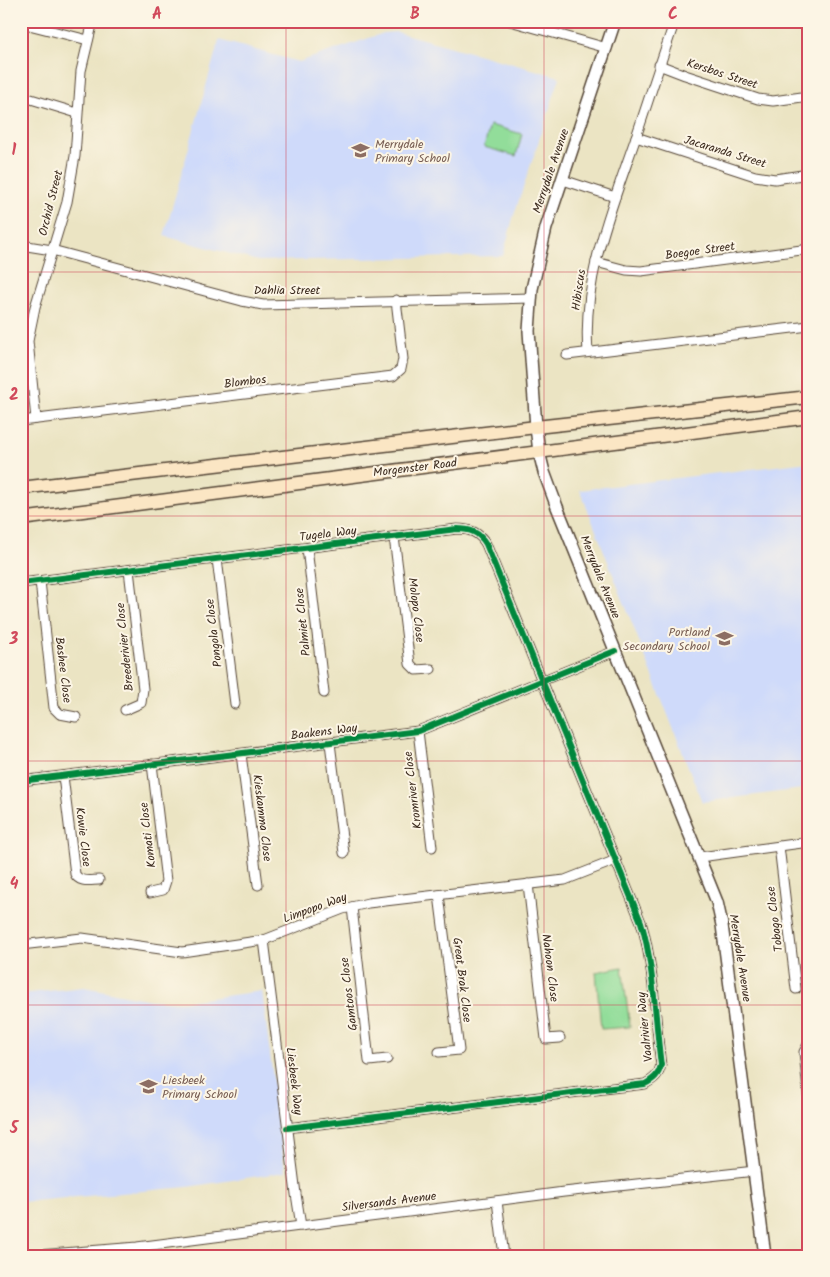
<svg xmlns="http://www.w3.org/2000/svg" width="830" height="1277" font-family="Kalam,sans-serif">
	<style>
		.built { fill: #cfdafa }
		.green { fill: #92dd9a; stroke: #66845c }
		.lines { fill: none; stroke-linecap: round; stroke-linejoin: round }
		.minor-casing { stroke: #554637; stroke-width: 11 }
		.tertiary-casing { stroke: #554637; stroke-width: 14 }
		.secondary-casing { stroke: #554637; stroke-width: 15 }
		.minor { stroke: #fff; stroke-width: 9 }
		.tertiary { stroke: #fff; stroke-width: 11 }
		.secondary { stroke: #fbe6c4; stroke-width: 12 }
		.cycleway-casing { stroke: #fcf5e5; stroke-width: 9 }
		.cycleway { stroke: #00873e; stroke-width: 6 }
		.grid { fill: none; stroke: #d1495b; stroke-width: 1; stroke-opacity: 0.55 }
		.labels { text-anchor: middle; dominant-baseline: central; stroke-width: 4; stroke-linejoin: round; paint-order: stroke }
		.street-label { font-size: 12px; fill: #3b2a1e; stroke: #fcf5e5 }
		.education-label { font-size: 12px; fill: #785e54; stroke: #fcf5e5; text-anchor: start }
		.neatline { fill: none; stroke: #d1495b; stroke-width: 2 }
		.grid-label { font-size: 16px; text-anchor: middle; font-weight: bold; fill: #d1495b }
	</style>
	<rect width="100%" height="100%" fill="#fcf5e5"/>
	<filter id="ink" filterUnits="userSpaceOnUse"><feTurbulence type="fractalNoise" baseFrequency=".02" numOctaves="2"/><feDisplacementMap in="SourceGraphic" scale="10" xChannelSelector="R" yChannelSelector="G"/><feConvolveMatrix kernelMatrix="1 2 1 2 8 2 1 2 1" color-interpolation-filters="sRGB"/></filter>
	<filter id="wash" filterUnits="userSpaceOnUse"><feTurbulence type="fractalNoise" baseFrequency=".0096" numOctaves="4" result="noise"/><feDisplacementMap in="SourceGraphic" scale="20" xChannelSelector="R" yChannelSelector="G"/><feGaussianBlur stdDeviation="1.12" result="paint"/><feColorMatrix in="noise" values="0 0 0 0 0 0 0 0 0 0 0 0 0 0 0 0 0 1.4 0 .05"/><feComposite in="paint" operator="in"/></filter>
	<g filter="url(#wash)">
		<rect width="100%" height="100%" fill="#ebe4c3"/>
		<g class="built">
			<path d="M397,32l163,45 -47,141 -10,38 -245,5 -94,-25 55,-196 80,22 85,-29z"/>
			<path d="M809,462v326l-107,14 -122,-312z"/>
			<path d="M84,987l67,13 29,2 82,-11 23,181 -98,15 -166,15v-208z"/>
		</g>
		<g class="green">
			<path d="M490,125l32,9 -6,22 -32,-9z"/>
			<path d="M622,967l8,60 -29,2 -5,-57z"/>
		</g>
	</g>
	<g filter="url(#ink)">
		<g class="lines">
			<defs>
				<g id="minor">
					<path d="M510,21l97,27"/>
					<path d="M21,23l67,17"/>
					<path d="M659,65l26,10 73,24 15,2 36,-5"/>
					<path d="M21,96l56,17"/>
					<path d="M636,137l119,39 20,3 34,-5"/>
					<path d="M563,180l52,17"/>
					<path d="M21,245l31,5 190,51 21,4 268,-7"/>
					<path d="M596,262l30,8 15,1 168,-22"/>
					<path d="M588,352c-6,-74 24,-145 48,-215 13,-38 25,-77 39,-116"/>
					<path d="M567,355l242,-29"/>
					<path d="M36,419l-8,-78 7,-34 32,-105 8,-46 6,-85 12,-50"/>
					<path d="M21,421l372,-45 8,-7 2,-10 -7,-59"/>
					<path d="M394,537l16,127 6,6 15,-1"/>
					<path d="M307,548l17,145"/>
					<path d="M217,559l18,145"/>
					<path d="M40,581l14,127 6,6 16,3"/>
					<path d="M21,583l436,-54c13,0 22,3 29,15l155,378c13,42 14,98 20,143 -2,10 -7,14 -16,19l-358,44"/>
					<path d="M125,710l16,-7 2,-14 -14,-119"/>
					<path d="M418,731l14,116"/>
					<path d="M330,743l14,110"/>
					<path d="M241,754l17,131"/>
					<path d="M63,776l12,98c4,9 16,6 24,6"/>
					<path d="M21,781l397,-50 197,-80"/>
					<path d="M779,846l17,143"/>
					<path d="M700,857l109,-15"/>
					<path d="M528,884l18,155 14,-1"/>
					<path d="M150,893l13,-3 3,-9 -14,-117"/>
					<path d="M439,895l20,155 -20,2"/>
					<path d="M352,907l17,154 18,-2"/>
					<path d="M264,940l32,254 5,32"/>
					<path d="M21,945l61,-7 100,14 82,-12 79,-31 25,-6 197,-23 51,-20"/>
					<path d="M809,1043l-5,9 5,50"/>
					<path d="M497,1201l7,55"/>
					<path d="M26,1256l111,-9 427,-55 191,-21"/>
				</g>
				<path id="tertiary" d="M615,21l-69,207 -14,61 -3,42 7,96 3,25 5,20 13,35 160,395 5,23 43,331"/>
				<g id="secondary">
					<path d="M21,488l515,-61 273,-30"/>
					<path d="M21,519l788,-102"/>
				</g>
			</defs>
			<use href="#minor" class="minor-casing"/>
			<use href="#tertiary" class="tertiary-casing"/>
			<use href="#secondary" class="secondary-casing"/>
			<use href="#minor" class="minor"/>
			<use href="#tertiary" class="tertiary"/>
			<use href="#secondary" class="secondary"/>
			<defs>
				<g id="cycleway">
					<path d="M21,583l436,-54c13,0 22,3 29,15l155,378c13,42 14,98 20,143 -2,10 -7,14 -16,19l-358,44"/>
					<path d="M21,781l397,-50 197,-80"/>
				</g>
			</defs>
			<use href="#cycleway" class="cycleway-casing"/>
			<use href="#cycleway" class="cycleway"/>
		</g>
	</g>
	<path class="grid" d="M286,21v1235M544,21v1235M21,272h788M21,516h788M21,761h788M21,1005h788"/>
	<defs>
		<symbol id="school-bare" viewBox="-9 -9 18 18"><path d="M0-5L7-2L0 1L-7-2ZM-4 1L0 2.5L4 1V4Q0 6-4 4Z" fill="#8d6e63" stroke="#fcf5e5" stroke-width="2.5" paint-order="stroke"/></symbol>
	</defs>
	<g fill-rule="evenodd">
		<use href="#school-bare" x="348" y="138" width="25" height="25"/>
		<use href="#school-bare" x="712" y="626" width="25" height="25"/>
		<use href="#school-bare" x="136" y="1074" width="25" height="25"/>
	</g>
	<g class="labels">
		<g class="street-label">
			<text transform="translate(722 74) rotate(18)">Kersbos Street</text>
			<text transform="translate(725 152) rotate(17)">Jacaranda Street</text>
			<text transform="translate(551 171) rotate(-71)">Merrydale Avenue</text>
			<text transform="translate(51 203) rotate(-76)">Orchid Street</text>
			<text transform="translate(700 251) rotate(-8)">Boegoe Street</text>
			<text x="287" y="290">Dahlia Street</text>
			<text transform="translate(579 290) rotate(-82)">Hibiscus</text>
			<text transform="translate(245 382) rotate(-7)">Blombos</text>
			<text transform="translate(415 468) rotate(-7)">Morgenster Road</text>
			<text transform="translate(328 534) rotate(-7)">Tugela Way</text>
			<text transform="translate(600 577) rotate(68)">Merrydale Avenue</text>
			<text transform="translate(416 610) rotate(83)">Molopo Close</text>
			<text transform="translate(303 622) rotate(-96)">Palmiet Close</text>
			<text transform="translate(214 633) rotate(-97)">Pongola Close</text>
			<text transform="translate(125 647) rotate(-96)">Breederivier Close</text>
			<text transform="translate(63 670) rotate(83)">Bashee Close</text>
			<text transform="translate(324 732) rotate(-7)">Baakens Way</text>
			<text transform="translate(413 790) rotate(-97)">Kromriver Close</text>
			<text transform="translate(262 818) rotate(83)">Kieskamma Close</text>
			<text transform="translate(148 835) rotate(-97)">Komati Close</text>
			<text transform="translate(83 837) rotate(83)">Kowie Close</text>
			<text transform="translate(315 908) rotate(-20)">Limpopo Way</text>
			<text transform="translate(775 919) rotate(-97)">Tobago Close</text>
			<text transform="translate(740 958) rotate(81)">Merrydale Avenue</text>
			<text transform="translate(550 968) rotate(83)">Nahoon Close</text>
			<text transform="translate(462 980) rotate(83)">Great Brak Close</text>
			<text transform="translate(349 994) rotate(-97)">Gamtoos Close</text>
			<text transform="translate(645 1027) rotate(-96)">Vaalrivier Way</text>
			<text transform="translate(294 1081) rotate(83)">Liesbeek Way</text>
			<text transform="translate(389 1202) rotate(-7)">Silversands Avenue</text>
		</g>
		<g class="education-label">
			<text x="375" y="144">Merrydale<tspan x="375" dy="14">Primary School</tspan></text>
			<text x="710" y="632" text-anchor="end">Portland<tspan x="710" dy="14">Secondary School</tspan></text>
			<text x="162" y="1080">Liesbeek<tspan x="162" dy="14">Primary School</tspan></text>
		</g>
	</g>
	<rect width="830" height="1277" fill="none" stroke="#fcf5e5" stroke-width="55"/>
	<rect x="28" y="28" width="774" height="1222" class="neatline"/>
	<g class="grid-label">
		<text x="157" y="19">A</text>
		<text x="415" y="19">B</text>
		<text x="673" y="19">C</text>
		<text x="14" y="155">1</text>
		<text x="14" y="400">2</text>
		<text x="14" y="644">3</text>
		<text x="14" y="889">4</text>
		<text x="14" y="1133">5</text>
	</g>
</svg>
